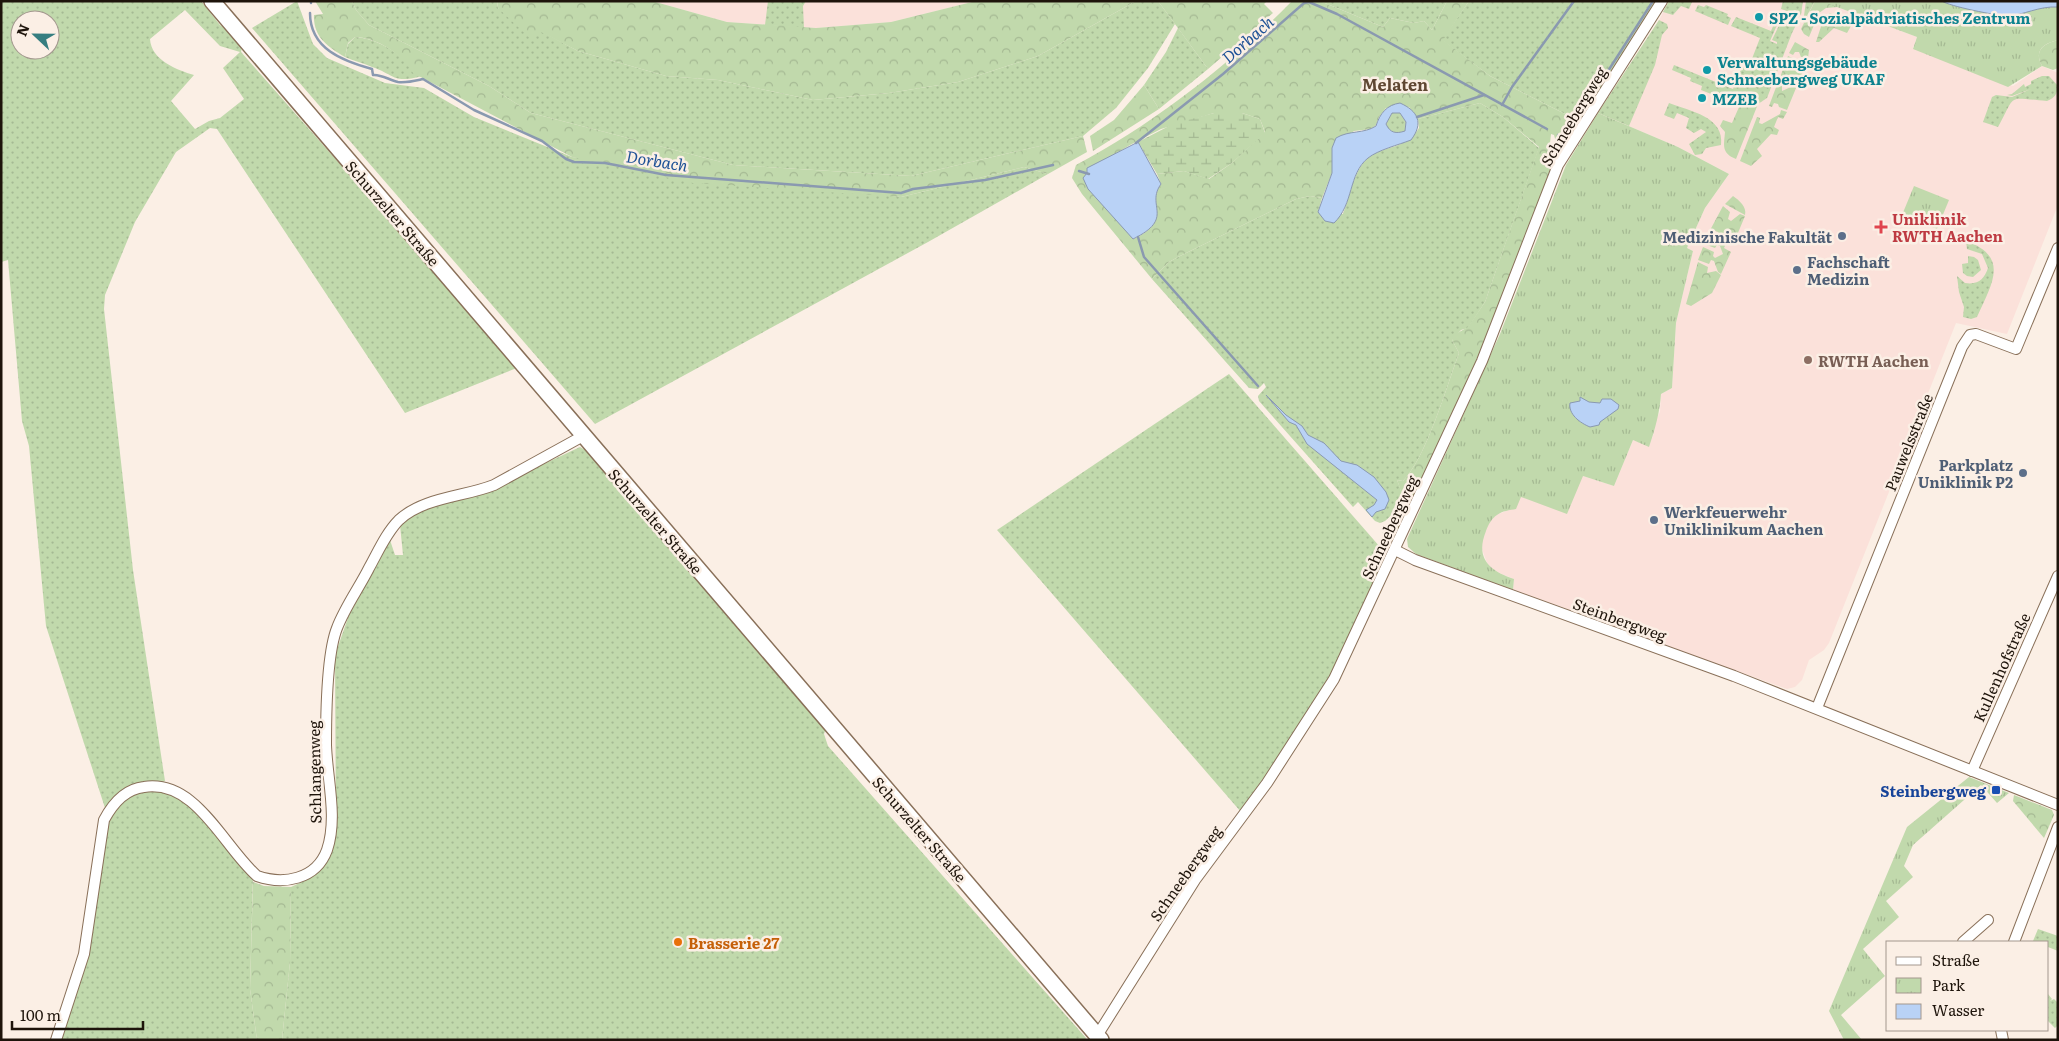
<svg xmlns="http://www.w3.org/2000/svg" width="2059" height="1041" font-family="Literata,serif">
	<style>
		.education { fill: #fbe1da }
		.grass { fill: url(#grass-dots); fill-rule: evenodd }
		.forest { fill: url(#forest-crowns); fill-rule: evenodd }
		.wetland { fill: url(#wetland-marsh) }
		.park { fill: url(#park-tufts) }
		.water { fill: #b9d2f6; stroke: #8a99b0; fill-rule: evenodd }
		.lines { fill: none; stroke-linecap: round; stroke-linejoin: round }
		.stream { stroke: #8a99b0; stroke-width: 2.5 }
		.street-casing { stroke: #897059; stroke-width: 12 }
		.secondary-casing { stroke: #897059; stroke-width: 18 }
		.street { stroke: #fff; stroke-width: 10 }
		.secondary { stroke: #fff; stroke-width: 15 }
		.culture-dot { fill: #0f9aa8; stroke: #fbefe5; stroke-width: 2 }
		.health-dot { fill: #e0444e; stroke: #fbefe5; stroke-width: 2 }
		.service-dot { fill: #5c6f8a; stroke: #fbefe5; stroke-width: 2 }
		.education-dot { fill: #8d6e63; stroke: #fbefe5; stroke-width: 2 }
		.transit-dot { fill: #1a4fb4; stroke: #fbefe5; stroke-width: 2 }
		.food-dot { fill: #e8710a; stroke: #fbefe5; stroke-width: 2 }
		.labels { text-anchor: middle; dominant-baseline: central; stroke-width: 5; stroke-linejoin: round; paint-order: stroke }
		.culture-label { font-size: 15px; font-weight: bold; fill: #0d838f; stroke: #fbefe5; text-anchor: start }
		.street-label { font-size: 15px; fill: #1e140b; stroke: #fbefe5 }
		.health-label { font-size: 15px; font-weight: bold; fill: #be3a42; stroke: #fbefe5; text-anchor: start }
		.service-label { font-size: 15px; font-weight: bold; fill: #4e5e75; stroke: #fbefe5; text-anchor: end }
		.education-label { font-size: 15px; font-weight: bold; fill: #785e54; stroke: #fbefe5; text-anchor: start }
		.transit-label { font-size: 15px; font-weight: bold; fill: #164399; stroke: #fbefe5; text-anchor: end }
		.food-label { font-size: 15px; font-weight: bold; fill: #c56008; stroke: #fbefe5; text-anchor: start }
		.water-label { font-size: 16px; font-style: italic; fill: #1e5196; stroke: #fbefe5 }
		.neighbourhood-label { font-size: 16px; font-weight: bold; fill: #5f4732; stroke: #fbefe5 }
	</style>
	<defs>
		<pattern id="grass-dots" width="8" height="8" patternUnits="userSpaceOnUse" patternTransform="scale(1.25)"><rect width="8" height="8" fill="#c1d9ac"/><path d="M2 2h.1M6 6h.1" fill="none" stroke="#a5b993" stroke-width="1.8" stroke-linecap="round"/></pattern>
		<pattern id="forest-crowns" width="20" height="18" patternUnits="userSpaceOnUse" patternTransform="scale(1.25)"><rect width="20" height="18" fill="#c1d9ac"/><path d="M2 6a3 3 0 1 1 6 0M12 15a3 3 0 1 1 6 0" fill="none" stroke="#a5b993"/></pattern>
		<pattern id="wetland-marsh" width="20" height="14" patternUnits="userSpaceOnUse" patternTransform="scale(1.25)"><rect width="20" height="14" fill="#c1d9ac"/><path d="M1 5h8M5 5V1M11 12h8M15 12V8" fill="none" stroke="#a5b993"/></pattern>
		<pattern id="park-tufts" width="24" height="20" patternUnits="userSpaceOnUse" patternTransform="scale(1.25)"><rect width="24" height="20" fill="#c1d9ac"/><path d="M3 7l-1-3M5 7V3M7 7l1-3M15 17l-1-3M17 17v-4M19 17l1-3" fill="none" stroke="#a5b993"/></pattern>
	</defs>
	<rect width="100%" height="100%" fill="#fbefe5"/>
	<g class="education">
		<path d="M652,1h324l-85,21 -75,6 -89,-6z"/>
		<path d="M1669,1h152l96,36 -4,11 100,38 29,-20 16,7v132l-51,129 -51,-11 -127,320 -5,7 -15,10 -7,20 -7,7 -8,2 -175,-63 -8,-6 -1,-9 -17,-6 -10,7 -63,-22 1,-11 -20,-8 -7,-8 -5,-14v-8l6,-17 8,-9 10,-4 14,-14 63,-21 31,10 19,-46 16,6 5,-13 1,-12 5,-9 1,-18 11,-6 4,-65 17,-72 -6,-3 18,-40 24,-34 -51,-27 -80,-34 60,-91z"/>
	</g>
	<g class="grass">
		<path d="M201,1l19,24 15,10 7,12 -1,5 278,315 -114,46 -188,-284 -7,-1 -34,24 -41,70 -30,73 -1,14 29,261 32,211 -5,2h-13l-41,28 -60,-185 -17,-180 -7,-25 -14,-161 -7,2v-260zM185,10l35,36 20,6 -17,16 21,31 -24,19 -11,3 -14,8 -24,-28 23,-26c-17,-5 -43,-15 -44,-36zM20,20h30v30h-30z"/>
		<path d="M297,1l16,43 14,14 58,25 39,5 50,29 98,40 329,40 123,-30 24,7 -120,68 -333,182 -343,-396z"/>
		<path d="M352,1h145l1,7 80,43 88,25 52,4 95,20 76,-7 69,-11 80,-26 98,-55h22l17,23 -27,44 -32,40 -33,28 -172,40 -178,-11 -202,-52 -42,-27 -120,-61 -13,-15z"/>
		<path d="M768,1h38l-3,5 1,22 -39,-3z"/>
		<path d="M1320,1h127l-15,29 -8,-9 -10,2 -24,-5 -7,9z"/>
		<path d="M1469,1h187l-21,36 -56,84 -89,-45 -48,-36z"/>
		<path d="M1669,1h22l1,1 -3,7 -8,-3 -8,9 -10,-3z"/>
		<path d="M1783,1h20l-2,14 -6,-5 -9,5 1,-4 -6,-2z"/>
		<path d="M1806,1h9l-12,22z"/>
		<path d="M1698,5l6,2 2,-2 22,9 -1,2 4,2 -3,7 -33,-14z"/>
		<path d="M1793,13l6,6 -7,14 -25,65 -9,6 -15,-6 -4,7 -38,-15 1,-4 -12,-5 1,-3 -19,-8 2,-5 59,24 9,-22 6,2 12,-31 -29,-12 5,-9 35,14 3,-7 3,1 -7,16 7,3v-2l-5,-2 10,-21z"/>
		<path d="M1659,20l8,4 1,4 -6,7 -7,30 -26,61 -31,-13z"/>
		<path d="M1178,28l30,41 -49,40 -15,-24 22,-33z"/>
		<path d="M355,37c17,1 38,11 50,24 7,6 7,11 17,15 -30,8 -26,-1 -50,-9 -9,-4 -18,-6 -27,-10l3,-13z"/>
		<path d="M2042,76h7l9,10c-1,8 -3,12 -11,15 -41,-3 -30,-9 -49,26l-15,-5 9,-25 4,-2 16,2 19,-8 -19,7 -5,-1 5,-1 12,-10 1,3 6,-3v-3z"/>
		<path d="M1480,103l23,14 36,31 -54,154 -17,26 -7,2 -9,10 7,13c-13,35 -32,103 -56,128l-6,-1c5,12 9,22 2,35l-4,-3 -10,9 -5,2 -5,-2 -17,-19 -5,5 -94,-106 -1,-5 8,-9 -2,-4 -6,6 -9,-1 -97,-109 17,-17 9,-5 118,-58 14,-3 12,2 -4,14 25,2c7,-18 10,-41 23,-54 17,-16 39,-9 53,-32l-1,-9z"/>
		<path d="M1669,103c21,8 56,14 52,42l-15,3 -4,6 -7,1 -6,-11 17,-12 -5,-3 -7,4 -8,-5 3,-10 -12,-5 -3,6 -10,-4z"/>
		<path d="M1392,113h8l6,9 -1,9c-9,3 -15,2 -19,-7z"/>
		<path d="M1966,241c45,16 25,44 11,76l-6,2 -8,-2 1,-10 -5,-15 -2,-16 8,7c14,2 19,-4 23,-15l-6,-14 -15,-5z"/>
		<path d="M1968,256l6,1 4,3 3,10 -8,7 -6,-1 -4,-3 -1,-9 6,-1z"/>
		<path d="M1229,374l158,181 -57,121 -62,98 -27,38 -244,-282z"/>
		<path d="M580,447l12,7 41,51 194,220 -3,9 4,12 258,292 -1,2h-803l8,-78 1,-75 15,-7 13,-11 17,-40 -1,-174 14,-40 41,-75 5,15h8l-3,-30 22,-16 109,-39z"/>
		<path d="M154,787l29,10 70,79 -3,113 7,51h-198l6,-18 44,-205 13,-18z"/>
		<path d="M2038,929l20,7v15l-10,-4v-5l-15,-1z"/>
		<path d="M2048,994l4,5 -2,2 4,-2 4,4v22l-3,3 -7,-7z"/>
	</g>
	<g class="forest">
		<path d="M315,1h37l4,9 13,15 120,61 42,27 202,52 178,11 172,-40 4,16 -39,22 -24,-7 -123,30 -208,-14 -121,-26 -159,-84c-11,-19 -35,-35 -58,-36l-7,6 -3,14c-17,-10 -32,-20 -31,-42l9,-1z"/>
		<path d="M497,1h155l75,21 89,6 75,-6 85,-21h160l-98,55 -80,26 -69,11 -76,7 -95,-20 -52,-4 -88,-25 -37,-19 -10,7 -33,-31z"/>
		<path d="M1158,1h109l-3,3 9,9 -65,56z"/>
		<path d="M1292,1h28l63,26 7,-9 24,5 10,-2 8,9 15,-29h22l-26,39 47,36 89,45 -17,29 -4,-1 -4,-14 -3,-1 -1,9 6,19 -77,193 -86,186 -9,-2 -2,-6c3,-5 8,-7 12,-11 13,-14 9,-26 3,-42l6,1c24,-25 43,-93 56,-128l-7,-13 2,-5 14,-8 17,-25 54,-155 -36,-30 -23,-14 -62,16 -9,-12 -23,1 -7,9 -3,8 -5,4 -17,2 -22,17v25l-10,25 -12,-2 -14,3 -118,58 -9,5 -17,17 -70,-85 -10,-16 4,-13c79,-42 153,-100 216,-164zM1214,113h28l18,6 5,13 -33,31 -23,16 -25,-8 -27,3 4,10c-16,22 13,35 -27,55l-48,-63 1,-5 43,-26 31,-16z"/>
		<path d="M1815,1h97l-86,7 -7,5 -10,24 -5,-3 -3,-5z"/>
		<path d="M1830,13l19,8 2,5 -4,7 -13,-5 -15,14h-3l8,-25z"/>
		<path d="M2058,40v28l-5,2 -11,-4c-8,-15 0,-22 16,-26z"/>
		<path d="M1795,42l14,8 -1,8 -7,-1 -2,-5h-4l-2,3 -4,-2z"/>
		<path d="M1788,56l4,2 1,7 10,-5v-2l5,1 -21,51 -8,-3 -1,-3 -4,-1 -2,4 -3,-1 9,-24 4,2v7l9,-4 1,-3 -5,-6 -4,3 -4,-1z"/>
		<path d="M1144,85l15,24 -66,42 -3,-15 24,-16z"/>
		<path d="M1743,98l15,6 -22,55c-15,-6 -12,-14 -11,-27l-5,-6 3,-6 9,3z"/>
		<path d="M1781,110l6,2 -4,7 -5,-2 -4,10 5,3 -2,5 -6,-1 -14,15 5,7 -11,10 -11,-5 17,-44 3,1 -1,5 3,1 18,-10z"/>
		<path d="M1733,196c6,4 14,11 12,19l-20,-11z"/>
		<path d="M1723,206l7,6 -2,7 3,2 9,-7 5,2 -10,24v-6l-4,-1 -7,15 7,4 -10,22 -3,-2 -4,-11 -3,-1 -2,4 -11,-4 5,-13 11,5 -1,4 2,2 8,-4 -3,-8 -3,-1 -2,3 -11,-4 3,-7 5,2 -1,5 2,1 9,-4 -4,-9 -3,-1 -3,4 -4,-1z"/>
		<path d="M1698,262l10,5 -1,6 9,-2 5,4 -9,18 -21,13 -5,-2z"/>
		<path d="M2014,795l38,15 2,5 -10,23 -31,-37z"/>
		<path d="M253,882l11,4 27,1 -1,75 -8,78h-25l-7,-51z"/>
	</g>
	<path class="wetland" d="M1214,113h28l18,6 5,14 -33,30 -24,16 -24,-8 -27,3 -19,-32 35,-18z"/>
	<g class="park">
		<path d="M1821,1h237v39c-16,4 -24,11 -16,26l-34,21 -95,-38 4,-12z"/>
		<path d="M1598,113l80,34 51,27 -24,34 -18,40 6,3 -17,72 -4,65 -11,6c-1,17 -6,36 -12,53l-16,-7 -19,46 -31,-10 -16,38 -46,-17 -5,12c-6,1 -14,2 -19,6 -5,3 -9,10 -11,16 -11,27 3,40 28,48l-1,11 -97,-36 -8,-7 -1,-8 93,-205 66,-169z"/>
		<path d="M1914,186l35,14 -12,29 -35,-14z"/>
		<path d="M1969,777l40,16 -12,10 -16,-18 -68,60 -9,21 9,11 -27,24 13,16 -36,32 22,27 -44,39 21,25h-18l-15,-29 78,-184z"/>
	</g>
	<g class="water">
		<path d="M1942,1h116v6c-20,-1 -33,8 -51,9 -9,0 -59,-10 -65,-15z"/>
		<path d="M1400,103c18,8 24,20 11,37 -13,5 -33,10 -43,18 -20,16 -14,46 -34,65l-9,-2 -7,-9 14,-39v-25l4,-10c13,-8 28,-4 40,-12 4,-13 11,-21 24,-23zM1392,113h8l6,9 -1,9c-9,3 -15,2 -19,-7z"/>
		<path d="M1138,142l23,42c-16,22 15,34 -28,55l-45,-50 -5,-11 4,-5v-5z"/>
		<path d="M1266,395l20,20 16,11 6,9 16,8 17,18 16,4 17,12 12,15 3,8 -4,9 -9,3 -4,5 -6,-7 8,-5 3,-5 -70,-56 -11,-19 -7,-3z"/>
		<path d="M1580,397l9,5 11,1 2,-4h9l8,6 -1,4 -18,13 -1,3 -9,2c-10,-4 -22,-13 -20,-24l10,-2z"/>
	</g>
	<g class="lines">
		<g class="stream">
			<path d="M311,3v-2"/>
			<path d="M310,13c0,36 33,48 62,56l1,6c8,-1 16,5 25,7 9,1 16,-1 25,-3l51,31 68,31 24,18 8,3 31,1 61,12 235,18 12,-4 72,-9 68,-15"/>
			<path d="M1502,105l10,-18 62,-86"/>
			<path d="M1417,117l67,-22"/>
			<path d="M1558,135l7,3 88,-137"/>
			<path d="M1136,143l87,-69 81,-71 5,-1 28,12 210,115"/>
			<path d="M1079,171l10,3"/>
			<path d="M1138,237l6,20 114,129"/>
		</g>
		<defs>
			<g id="street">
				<path d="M1395,550l20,10 319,116 324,129"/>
				<path d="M1817,708l145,-361 8,-12 6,-1 40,15 42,-101"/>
				<path d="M1972,771l86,-195"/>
				<path d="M1963,942l25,-22"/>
				<path d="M2014,942l44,-115"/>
				<path d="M2001,1030l2,10"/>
				<path d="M1095,1039l100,-159 72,-97 67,-104 148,-318 76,-196 104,-164"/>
				<path d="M56,1040l28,-86 20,-134c9,-17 21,-31 40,-33 52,-8 79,59 113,89 26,9 59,4 70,-26 11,-32 0,-72 -1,-105 0,-29 1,-92 11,-117 8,-21 22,-40 32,-60 9,-16 17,-35 30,-48 25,-23 65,-23 95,-35l89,-49"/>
			</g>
			<path id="secondary" d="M212,1l889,1039"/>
		</defs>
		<use href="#street" class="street-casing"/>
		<use href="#secondary" class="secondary-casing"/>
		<use href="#street" class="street"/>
		<use href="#secondary" class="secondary"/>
	</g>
	<g class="culture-dot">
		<circle cx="1759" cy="17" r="5"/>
		<circle cx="1707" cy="70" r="5"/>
		<circle cx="1702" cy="98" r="5"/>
	</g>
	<path class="health-dot" d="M1878.5 219.5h5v5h5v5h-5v5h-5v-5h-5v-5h5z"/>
	<g class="service-dot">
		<circle cx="1842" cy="236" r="5"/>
		<circle cx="1797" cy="270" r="5"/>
		<circle cx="2023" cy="473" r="5"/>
		<circle cx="1654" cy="520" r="5"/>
	</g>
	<circle class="education-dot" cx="1808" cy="360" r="5"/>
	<rect class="transit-dot" x="1991" y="785" width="10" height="10" rx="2.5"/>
	<circle class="food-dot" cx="678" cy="942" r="5"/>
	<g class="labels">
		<g class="culture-label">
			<text x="1769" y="17">SPZ - Sozialpädriatisches Zentrum</text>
			<text x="1717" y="61">Verwaltungsgebäude<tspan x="1717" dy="17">Schneebergweg UKAF</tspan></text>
			<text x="1712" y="98">MZEB</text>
		</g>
		<g class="street-label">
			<text transform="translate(1573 116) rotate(-59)">Schneebergweg</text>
			<text transform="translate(393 213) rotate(49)">Schurzelter Straße</text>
			<text transform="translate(1908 442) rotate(-68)">Pauwelsstraße</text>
			<text transform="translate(656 521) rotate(49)">Schurzelter Straße</text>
			<text transform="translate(1389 527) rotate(-65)">Schneebergweg</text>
			<text transform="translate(1620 619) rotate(20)">Steinbergweg</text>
			<text transform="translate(2001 667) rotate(-66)">Kullenhofstraße</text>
			<text transform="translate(314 772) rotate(-91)">Schlangenweg</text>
			<text transform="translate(920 829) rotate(49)">Schurzelter Straße</text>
			<text transform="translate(1185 873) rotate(-55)">Schneebergweg</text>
		</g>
		<g class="health-label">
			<text x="1892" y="218">Uniklinik<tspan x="1892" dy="17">RWTH Aachen</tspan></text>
		</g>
		<g class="service-label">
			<text x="1832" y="236">Medizinische Fakultät</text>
			<text x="1807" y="261" text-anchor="start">Fachschaft<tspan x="1807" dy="17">Medizin</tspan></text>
			<text x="2013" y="464">Parkplatz<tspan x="2013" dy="17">Uniklinik P2</tspan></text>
			<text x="1664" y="511" text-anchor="start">Werkfeuerwehr<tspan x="1664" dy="17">Uniklinikum Aachen</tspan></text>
		</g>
		<g class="education-label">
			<text x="1818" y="360">RWTH Aachen</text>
		</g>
		<g class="transit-label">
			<text x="1986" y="790">Steinbergweg</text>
		</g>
		<g class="food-label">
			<text x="688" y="942">Brasserie 27</text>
		</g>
		<g class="water-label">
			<text transform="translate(1247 39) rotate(-41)">Dorbach</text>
			<text transform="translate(657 160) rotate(9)">Dorbach</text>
		</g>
		<g class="neighbourhood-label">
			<text x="1395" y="84">Melaten</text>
		</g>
	</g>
	<rect width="2059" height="1041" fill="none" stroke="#1e140b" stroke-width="5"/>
	<rect x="1886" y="941" width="162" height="90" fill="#fbefe5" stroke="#a3978e"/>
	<rect x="1896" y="957" width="25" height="8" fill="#ffffff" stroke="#a3978e"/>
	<text x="1932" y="966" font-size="15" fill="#1e140b">Straße</text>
	<rect x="1896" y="978" width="25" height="15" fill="url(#park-tufts)" stroke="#a3978e"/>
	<text x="1932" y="991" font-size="15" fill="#1e140b">Park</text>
	<rect x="1896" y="1004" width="25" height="15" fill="#b9d2f6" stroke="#a3978e"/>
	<text x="1932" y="1016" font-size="15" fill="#1e140b">Wasser</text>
	<g transform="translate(35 35) rotate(292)"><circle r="24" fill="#fbefe5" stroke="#a3978e"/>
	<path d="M0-4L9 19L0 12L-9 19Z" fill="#367e80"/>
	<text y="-8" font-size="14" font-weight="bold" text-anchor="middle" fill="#1e140b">N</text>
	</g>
	<path d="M12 1021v8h131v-8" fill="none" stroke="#1e140b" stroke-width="2.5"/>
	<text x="20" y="1021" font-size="15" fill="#1e140b" stroke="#fbefe5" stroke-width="4" paint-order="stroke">100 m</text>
</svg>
